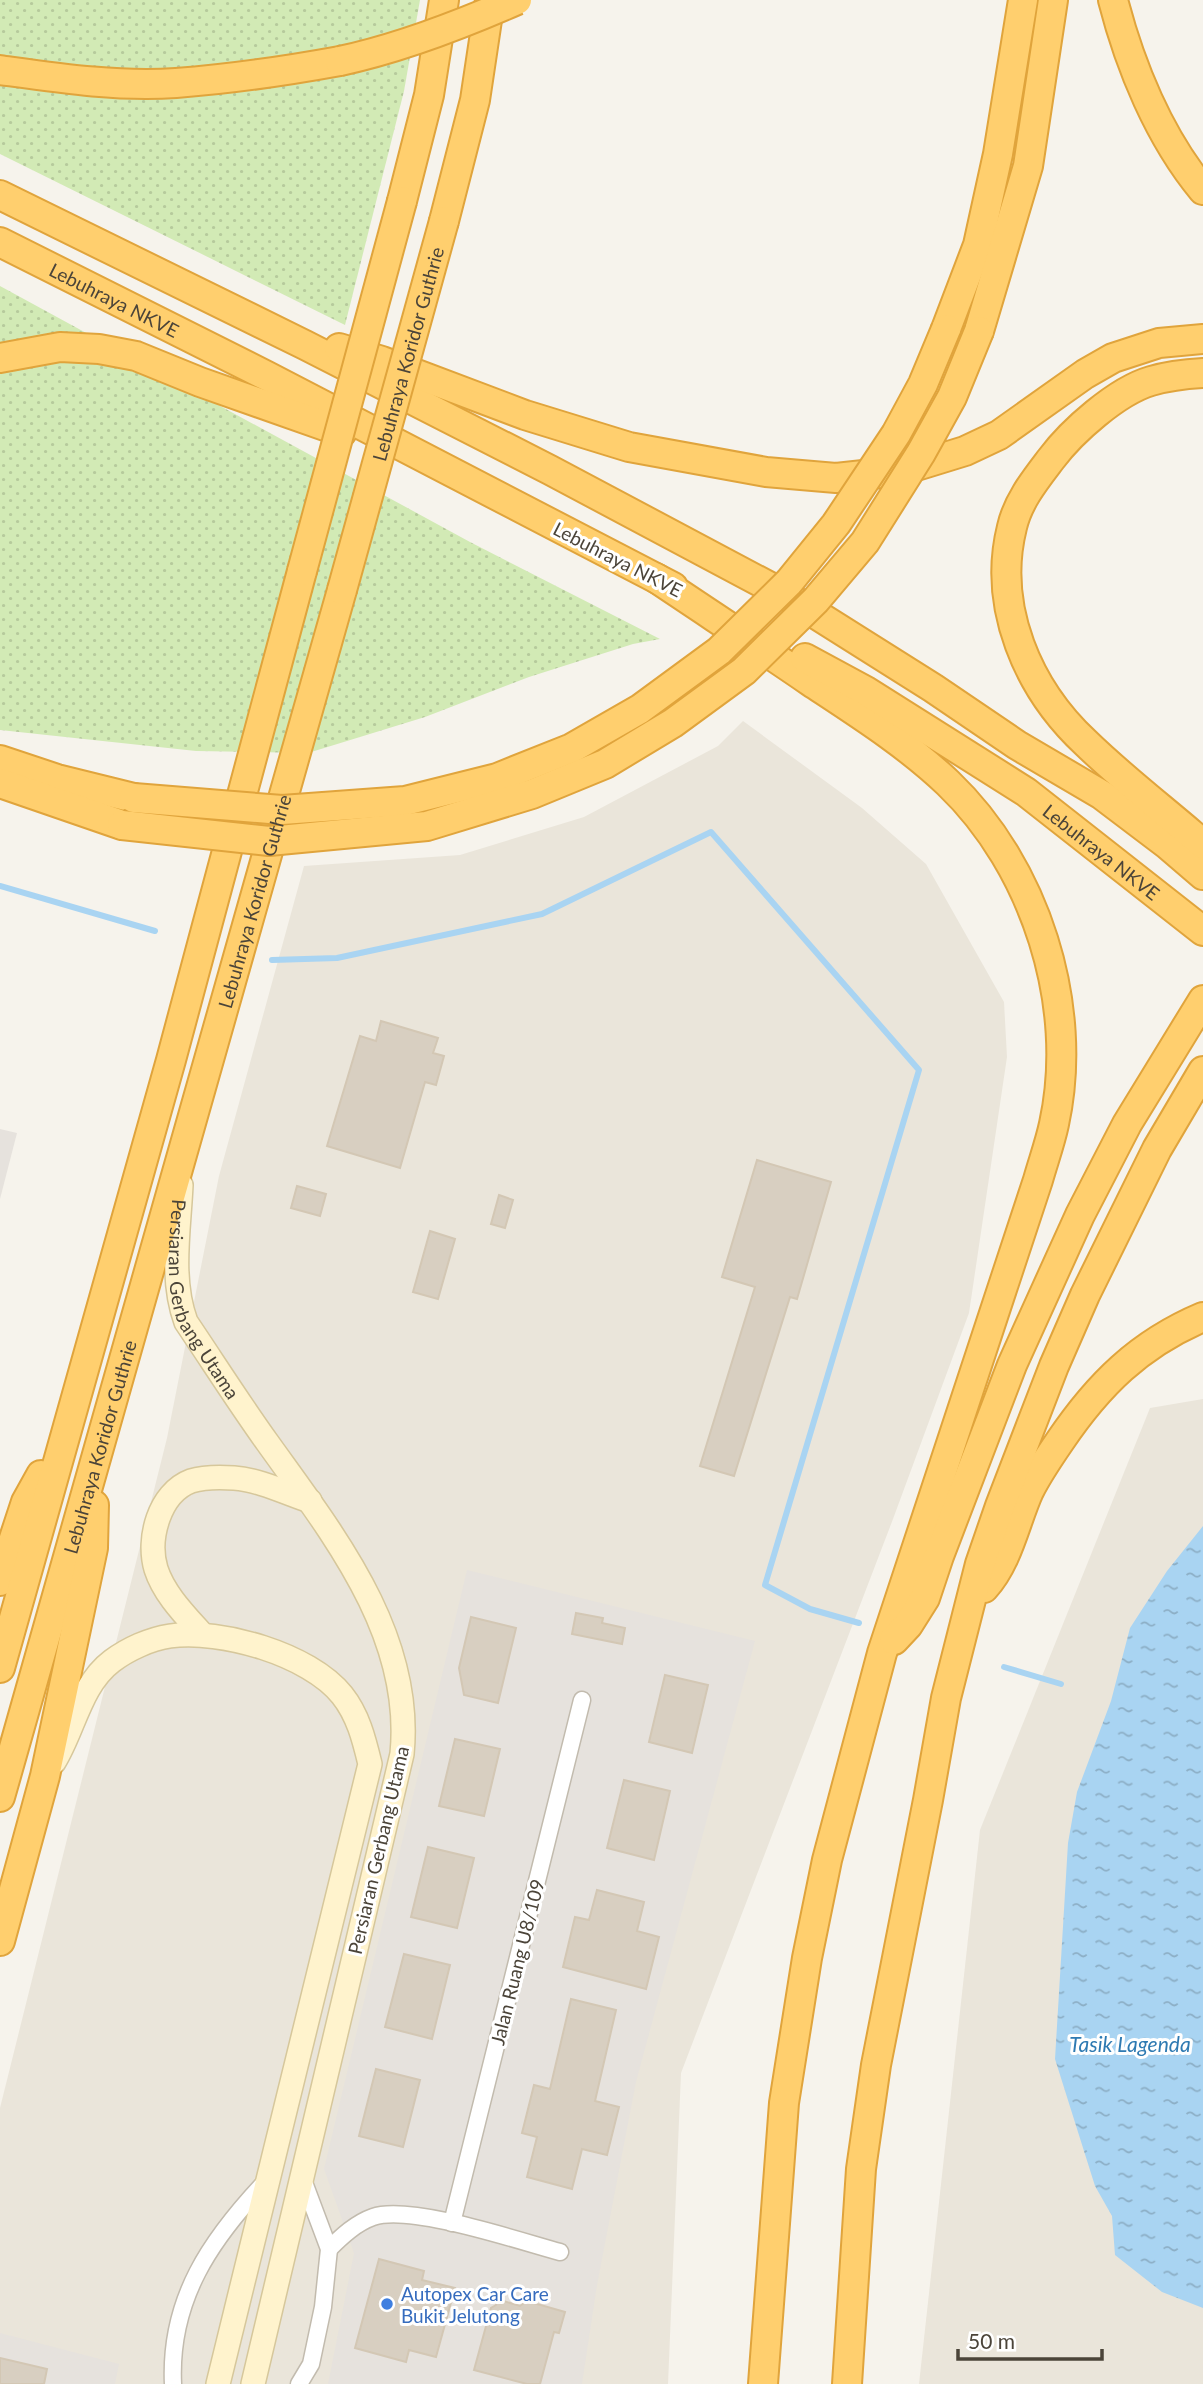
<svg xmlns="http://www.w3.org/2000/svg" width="1203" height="2384" font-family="Lato,sans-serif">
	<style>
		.residential { fill: #eae5da }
		.industrial { fill: #e6e2dd }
		.grass { fill: url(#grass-dots) }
		.water { fill: url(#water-ripples) }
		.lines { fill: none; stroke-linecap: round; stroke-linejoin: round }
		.stream { stroke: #a9d4f2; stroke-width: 6 }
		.building { fill: #d8cfc1; stroke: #d3c7b4; stroke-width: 2 }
		.minor-casing { stroke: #c2bbae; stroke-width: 19 }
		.secondary-casing { stroke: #d6c79b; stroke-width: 26 }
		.motorway-casing { stroke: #e0a43c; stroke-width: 32 }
		.minor { stroke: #fff; stroke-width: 16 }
		.secondary { stroke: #fff3cd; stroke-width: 23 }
		.motorway { stroke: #ffcf6e; stroke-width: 28 }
		.motorway-bridge-casing { stroke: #e0a43c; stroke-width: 32; stroke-linecap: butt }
		.motorway-bridge { stroke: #ffcf6e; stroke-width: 28 }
		.shop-dot { fill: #3f7fe0; stroke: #fff; stroke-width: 2.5 }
		.labels { text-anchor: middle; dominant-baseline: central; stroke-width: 6; stroke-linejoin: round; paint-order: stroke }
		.street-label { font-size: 19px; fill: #4b4439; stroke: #fff }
		.shop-label { font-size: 19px; fill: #366cbe; stroke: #fff; text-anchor: start }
		.water-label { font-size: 21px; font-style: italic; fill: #2e7ab2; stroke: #fff }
	</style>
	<defs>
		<pattern id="grass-dots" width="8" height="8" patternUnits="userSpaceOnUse" patternTransform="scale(1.75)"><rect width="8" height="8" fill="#d2eab5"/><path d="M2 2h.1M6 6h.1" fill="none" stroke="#b6ca9c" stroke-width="1.8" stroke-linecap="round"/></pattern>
		<pattern id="water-ripples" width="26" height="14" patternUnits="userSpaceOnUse" patternTransform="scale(1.75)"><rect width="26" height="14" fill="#a9d4f2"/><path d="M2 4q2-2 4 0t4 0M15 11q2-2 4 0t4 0" fill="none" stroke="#8caec5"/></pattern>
	</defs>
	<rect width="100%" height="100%" fill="#f6f3ec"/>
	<g class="residential">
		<path d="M743,721l119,87 64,56 78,138 3,55 -38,256 -76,206 -212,554 -13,311h-668v-276l167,-670 52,-262 85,-310 156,-11 124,-38 134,-71z"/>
		<path d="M1203,1399v985h-284l61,-554 170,-422z"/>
	</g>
	<g class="industrial">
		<path d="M0,1129l17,4 -17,66z"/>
		<path d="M467,1570l288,71 -119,441 -39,203 -15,99h-254l26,-131 -30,-84z"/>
		<path d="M0,2333l119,31 -4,20h-115z"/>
	</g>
	<g class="grass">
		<path d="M0,0h420l-16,91 -59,234 -345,-171z"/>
		<path d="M0,286l470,256 190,97 -27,5 -104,33 -104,40 -117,36 -112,-2 -196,-21z"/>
	</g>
	<path class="water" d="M1203,1526v782l-41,-16 -47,-37 -3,-39 -17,-30 -40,-127 13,-216 9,-51 34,-91 19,-73 37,-57z"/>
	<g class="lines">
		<g class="stream">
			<path d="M0,886l155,45"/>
			<path d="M272,960l65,-2 205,-44 169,-82 208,238 -154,515 45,24 49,14"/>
			<path d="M1004,1667l57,17"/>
		</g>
	</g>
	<g class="building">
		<path d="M381,1021l57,17 -5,15 11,3 -8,29 -11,-3 -25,86 -73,-22 33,-110 16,5z"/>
		<path d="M757,1160l74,22 -34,117 -7,-2 -56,179 -34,-10 55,-179 -33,-10z"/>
		<path d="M297,1186l29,8 -6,22 -29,-8z"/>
		<path d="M499,1195l14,5 -8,28 -14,-4z"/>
		<path d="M430,1231l25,8 -17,60 -25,-7z"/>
		<path d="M576,1613l27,5 -1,5 23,5 -3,16 -50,-10z"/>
		<path d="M471,1617l45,11 -18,75 -34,-8 -5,-27z"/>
		<path d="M665,1675l43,10 -16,68 -43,-11z"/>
		<path d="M455,1739l45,10 -16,67 -45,-10z"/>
		<path d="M624,1780l46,11 -16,69 -47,-12z"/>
		<path d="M428,1847l46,11 -17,70 -46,-11z"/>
		<path d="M597,1890l47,12 -7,29 22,6 -13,52 -83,-22 12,-50 14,3z"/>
		<path d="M404,1954l46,11 -18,74 -47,-12z"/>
		<path d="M571,1999l45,11 -21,91 24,6 -12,48 -25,-6 -10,40 -45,-12 10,-40 -15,-4 12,-48 16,4z"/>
		<path d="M376,2069l44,11 -17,67 -44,-11z"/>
		<path d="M379,2259l45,12 -2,9 33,8 -19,69 -27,-7 -3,12 -51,-14z"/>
		<path d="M497,2299l23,7 7,-5 38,11 -6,21 -5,-1 -14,52h-13l-53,-14 17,-62 5,-3z"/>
		<path d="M0,2358l47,11 -3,15h-44z"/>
	</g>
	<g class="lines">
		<defs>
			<g id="minor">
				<path d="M452,2223l130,-523"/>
				<path d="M329,2249c13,-13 27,-26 44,-32 37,-13 146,24 187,35"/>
				<path d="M173,2384c-4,-85 38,-145 94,-204"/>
				<path d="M299,2384l12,-20 12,-57 6,-58 -27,-72"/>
			</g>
			<g id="secondary">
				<path id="s1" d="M181,1185c-2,45 -11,94 5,137 27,40 53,81 81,120 65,91 147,192 135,312l-149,630"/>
				<path d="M202,1634c-17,-19 -38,-40 -46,-65 -9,-30 3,-76 35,-88 13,-4 29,-4 43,-3 26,2 52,15 76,23"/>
				<path d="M54,1762c20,-32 26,-77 58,-101 16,-12 38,-22 58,-25 51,-7 139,18 172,59 16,20 22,44 28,69l-152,620"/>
			</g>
			<g id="motorway">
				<path d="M1113,0c17,66 46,137 90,190"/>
				<path d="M0,70c58,8 117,17 176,13 55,-4 109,-12 164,-22"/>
				<path d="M0,195l305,150 245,125 237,126 146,92 84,57 85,50 66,50 35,30"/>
				<path d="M402,201l27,-106 15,-95"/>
				<path d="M444,221l31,-121 15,-100"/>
				<path id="s2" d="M0,242l267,134 406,211"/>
				<path d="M946,329l32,-84 20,-91 25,-154"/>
				<path d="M979,331l49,-165 25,-166"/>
				<path d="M339,348l43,13 143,54 104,32 137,25 70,6 64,-7 65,-20 34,-16 86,-61 28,-16 46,-15 44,-4"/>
				<path d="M0,358l60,-11 39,2 37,7 64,26 142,50"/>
				<path d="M1203,373c-18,1 -35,3 -52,8 -34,10 -79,50 -100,78 -16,21 -33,42 -39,68 -20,80 16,162 74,216 37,36 78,67 117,101"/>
				<path d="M656,578c52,35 104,69 155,104 47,31 96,62 137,101 87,83 132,222 106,341 -4,19 -11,38 -16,56l-156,473 -55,207 -20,98 -23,145 -21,281"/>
				<path id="s3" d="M805,658l61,33 160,101 177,139"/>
				<path d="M0,760l57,19 77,19"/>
				<path d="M0,783l122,42"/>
				<path d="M0,1581l26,-79 15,-27"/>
				<path d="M984,1588c24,-26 31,-66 45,-97 9,-18 20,-34 31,-50 38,-56 79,-97 143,-124"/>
				<path d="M894,1640l14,-15 17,-27 14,-42 73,-191 68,-150 47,-91 76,-124"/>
				<path d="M0,1668l171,-608 131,-489"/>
				<path id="s4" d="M0,1797l342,-1207"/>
				<path d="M0,1941l45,-165 48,-228 1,-43"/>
				<path d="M847,2384l14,-215 15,-104 52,-265 18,-102 34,-134 20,-58 54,-140 31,-71 72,-146 46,-78"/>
			</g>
		</defs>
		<use href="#minor" class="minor-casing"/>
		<use href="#secondary" class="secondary-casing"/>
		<use href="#motorway" class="motorway-casing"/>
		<use href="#minor" class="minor"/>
		<use href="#secondary" class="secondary"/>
		<use href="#motorway" class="motorway"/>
		<defs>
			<g id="motorway-bridge">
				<path d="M340,61c61,-13 120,-36 177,-61"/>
				<path d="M302,571l100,-370"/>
				<path id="s5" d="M342,590l102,-369"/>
				<path d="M134,798l148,12 123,-9 92,-23 75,-30 68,-39 79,-58 70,-69 47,-58 60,-90 27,-50 23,-55"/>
				<path d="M122,825l147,16 158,-15 105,-32 73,-30 68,-41 71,-52 72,-71 49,-58 56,-89 31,-56 27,-66"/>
			</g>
		</defs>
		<use href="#motorway-bridge" class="motorway-bridge-casing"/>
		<use href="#motorway-bridge" class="motorway-bridge"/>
	</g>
	<circle class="shop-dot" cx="387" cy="2304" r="7"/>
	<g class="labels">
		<g class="street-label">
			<text stroke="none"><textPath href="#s2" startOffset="128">Lebuhraya NKVE</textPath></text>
			<text stroke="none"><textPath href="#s5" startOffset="245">Lebuhraya Koridor Guthrie</textPath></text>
			<text transform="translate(618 559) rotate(27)">Lebuhraya NKVE</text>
			<text stroke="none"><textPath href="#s3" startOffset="355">Lebuhraya NKVE</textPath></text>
			<text stroke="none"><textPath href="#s4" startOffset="931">Lebuhraya Koridor Guthrie</textPath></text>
			<text stroke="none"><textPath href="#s1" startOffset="121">Persiaran Gerbang Utama</textPath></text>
			<text stroke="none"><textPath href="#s4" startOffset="364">Lebuhraya Koridor Guthrie</textPath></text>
			<text transform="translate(378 1850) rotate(-77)">Persiaran Gerbang Utama</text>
			<text transform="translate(517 1962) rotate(-76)">Jalan Ruang U8/109</text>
		</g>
		<g class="shop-label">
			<text x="401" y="2293">Autopex Car Care<tspan x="401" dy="22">Bukit Jelutong</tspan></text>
		</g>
		<g class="water-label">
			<text x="1130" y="2043">Tasik Lagenda</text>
		</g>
	</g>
	<path d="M958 2349v10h144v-10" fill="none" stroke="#4b4439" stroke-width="3.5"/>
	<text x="968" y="2349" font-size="21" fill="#4b4439" stroke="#ffffff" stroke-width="5" paint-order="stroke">50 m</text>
</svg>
